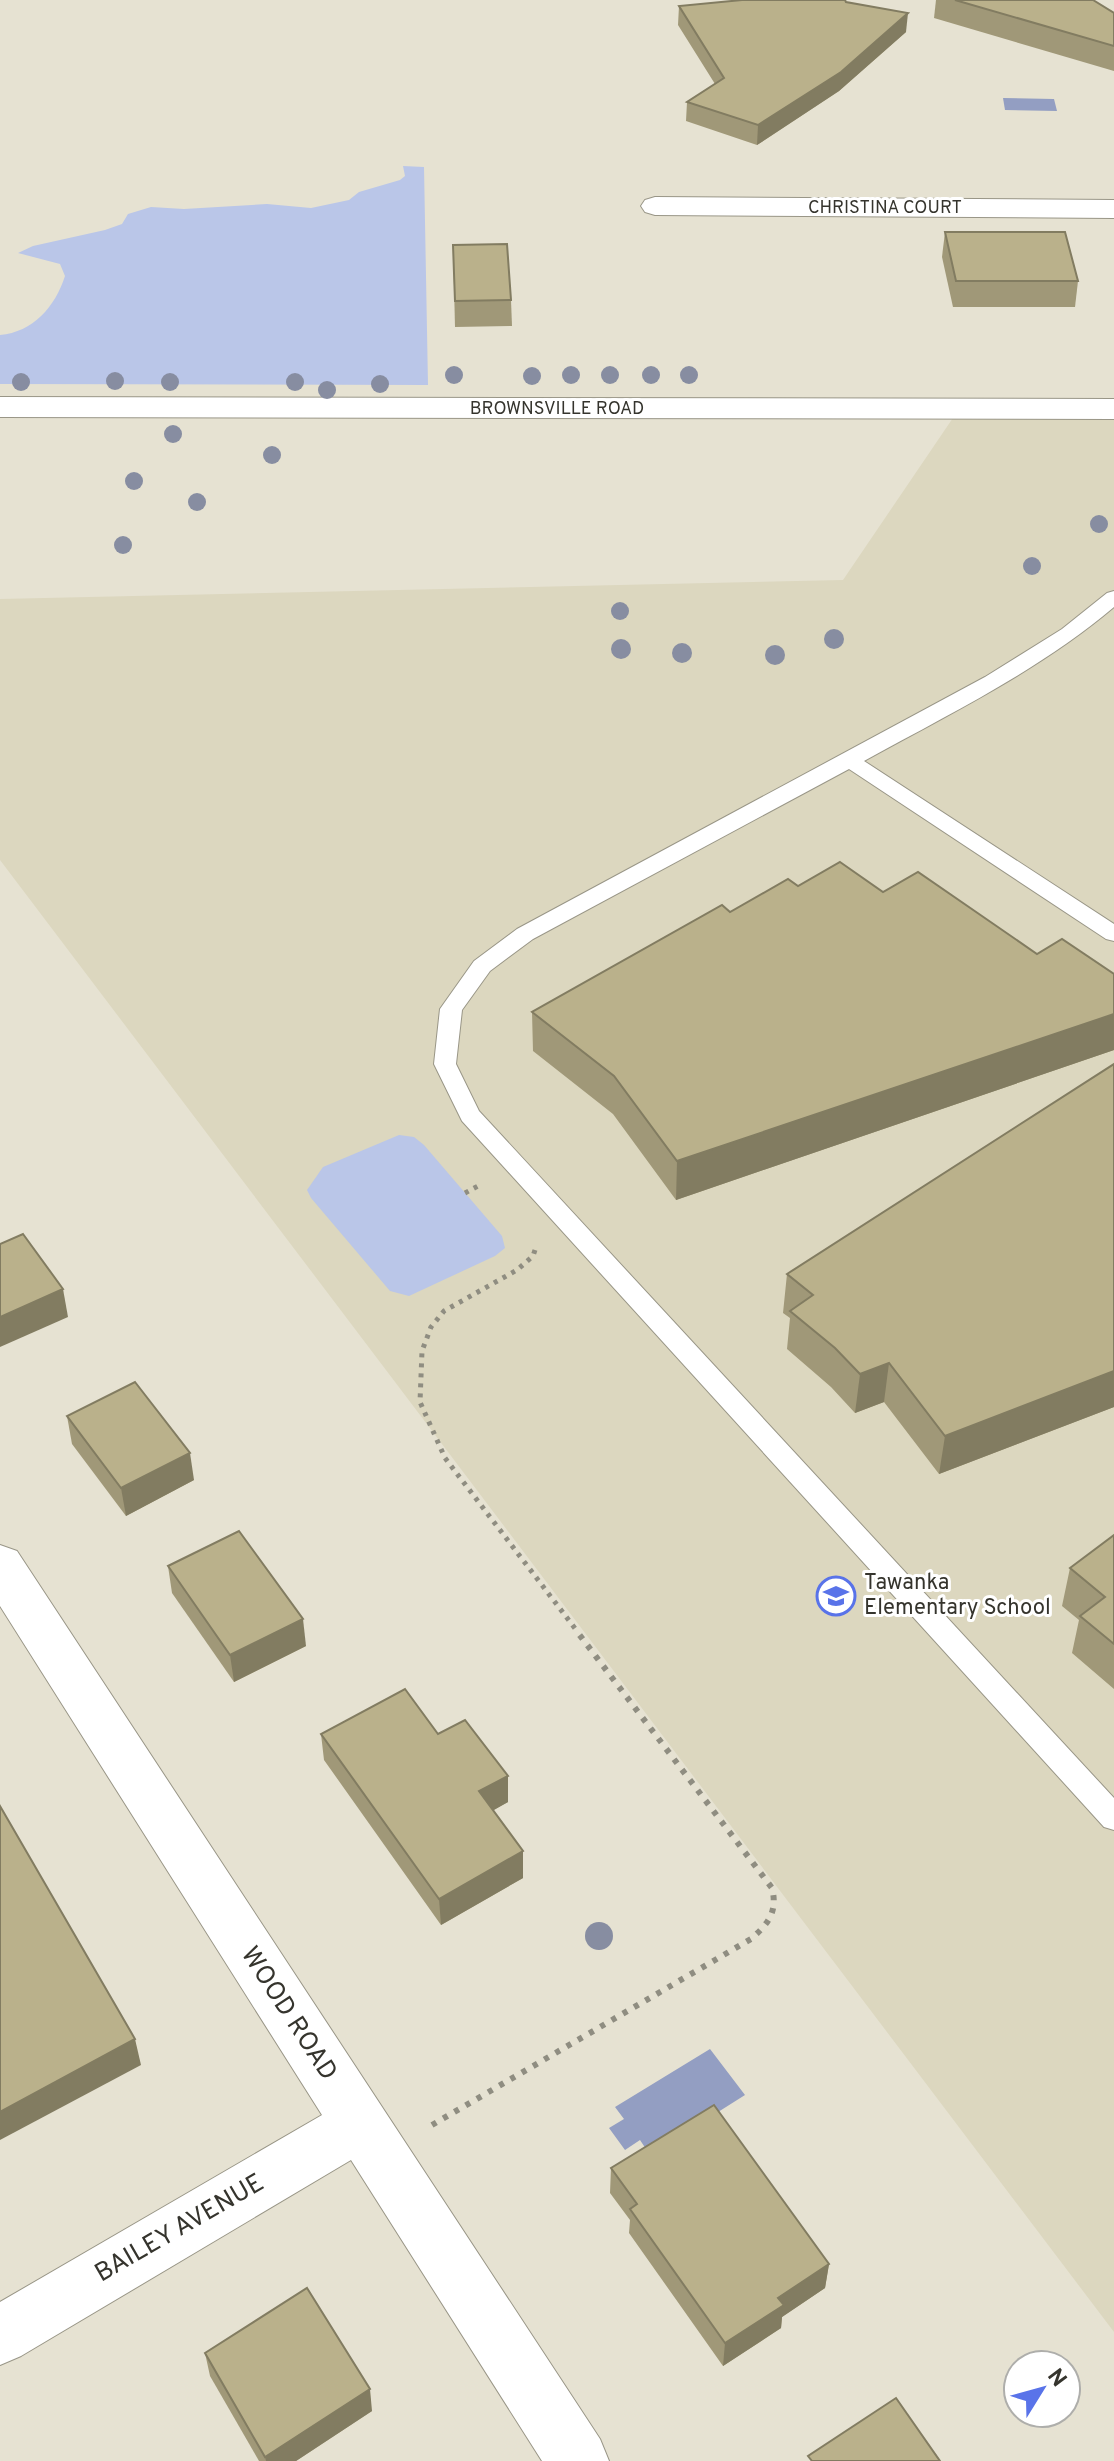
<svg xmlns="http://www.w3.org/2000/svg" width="1114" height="2461" font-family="Overpass,sans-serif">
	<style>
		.built { fill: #dcd7bf }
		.green { fill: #bac6e8 }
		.water { fill: #939ec2 }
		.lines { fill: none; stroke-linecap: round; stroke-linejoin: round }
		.lane-casing { stroke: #999687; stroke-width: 2 }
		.street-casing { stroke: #999687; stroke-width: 2 }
		.secondary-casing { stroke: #999687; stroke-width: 2 }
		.path-far1 { stroke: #8f8d81; stroke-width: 5; stroke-dasharray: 4 6; stroke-linecap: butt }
		.path { stroke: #8f8d81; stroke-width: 6; stroke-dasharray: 5 8; stroke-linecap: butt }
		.lane { fill: #fff; fill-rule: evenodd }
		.street { fill: #fff; fill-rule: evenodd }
		.secondary { fill: #fff; fill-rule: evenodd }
		.tree { fill: #878da1 }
		.wall { fill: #a09878 }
		.shaded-wall { fill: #827c61 }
		.building { fill: #bab18b; stroke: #827c61; stroke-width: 2 }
		.labels { text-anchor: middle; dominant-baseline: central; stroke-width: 6; stroke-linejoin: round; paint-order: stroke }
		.far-street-label { font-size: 18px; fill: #35342d; stroke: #fff }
		.poi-label { font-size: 22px; fill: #35342d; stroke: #fff; text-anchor: start }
		.near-street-label { font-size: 26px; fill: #35342d; stroke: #fff }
	</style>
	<rect width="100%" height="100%" fill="#e6e2d2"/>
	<path class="built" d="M959,409h155v1923l-1114,-1472v-261l843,-19z"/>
	<g class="green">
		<path d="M403,166l21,1 4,218 -428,-1v-49c33,-3 55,-28 65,-59l-5,-12 -42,-11 15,-7 72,-16 17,-6 6,-10 23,-7 33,2 83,-5 44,4 38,-8 10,-8 41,-12 5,-4z"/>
		<path d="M399,1135l15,2 10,8 78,91 3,12 -10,8 -86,40 -19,-5 -79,-93 -4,-8 16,-23z"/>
	</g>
	<g class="water">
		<path d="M1003,98l51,1 3,12 -52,-1z"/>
		<path d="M710,2049l35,46 -95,60 -10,-15 -15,10 -16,-22 15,-9 -9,-12z"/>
	</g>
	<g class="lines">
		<defs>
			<path id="lane" d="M1114,591v16c-74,63 -165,107 -250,154l250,163v17l-8,-2 -257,-170 -316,170 -43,32 -28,39 -6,54 23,47 635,687v32l-10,-3 -642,-706 -28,-57 6,-55 34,-48 43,-32 468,-252 77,-48 45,-36z"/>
			<g id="street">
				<path d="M655,197l459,3v18l-459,-3 -10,-3 -4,-6 4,-6z"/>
				<path d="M0,1545l17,6 583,888 9,22h-67l-191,-301 -330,196 -21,9v-63l322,-187 -322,-509z"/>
			</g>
			<path id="secondary" d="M0,397l1114,2v20l-1114,-2z"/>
		</defs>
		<use href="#lane" class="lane-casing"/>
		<use href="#street" class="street-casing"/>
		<use href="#secondary" class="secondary-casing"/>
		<g class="path-far1">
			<path d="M465,1193l13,-7"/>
			<path d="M535,1250l-2,6 -16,14 -73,41 -13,16 -9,24 -2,51 25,56 132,173"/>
		</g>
		<path class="path" d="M432,2125l319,-186c17,-15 27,-27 21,-51l-197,-259"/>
		<use href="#lane" class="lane"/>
		<use href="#street" class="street"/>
		<use href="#secondary" class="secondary"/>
	</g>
	<g class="tree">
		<circle cx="454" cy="375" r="9"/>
		<circle cx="571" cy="375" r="9"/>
		<circle cx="610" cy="375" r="9"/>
		<circle cx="651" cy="375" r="9"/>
		<circle cx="689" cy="375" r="9"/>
		<circle cx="532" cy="376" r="9"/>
		<circle cx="115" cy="381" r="9"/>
		<circle cx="21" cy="382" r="9"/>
		<circle cx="170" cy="382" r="9"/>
		<circle cx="295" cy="382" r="9"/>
		<circle cx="380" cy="384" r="9"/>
		<circle cx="327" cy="390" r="9"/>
		<circle cx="173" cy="434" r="9"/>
		<circle cx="272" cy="455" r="9"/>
		<circle cx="134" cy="481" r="9"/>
		<circle cx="197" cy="502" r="9"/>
		<circle cx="1099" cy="524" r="9"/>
		<circle cx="123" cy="545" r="9"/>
		<circle cx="1032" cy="566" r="9"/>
		<circle cx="620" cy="611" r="9"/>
		<circle cx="834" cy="639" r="10"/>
		<circle cx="621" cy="649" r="10"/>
		<circle cx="682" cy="653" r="10"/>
		<circle cx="775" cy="655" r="10"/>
		<circle cx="599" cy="1936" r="14"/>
	</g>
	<g class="wall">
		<path d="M936,0h157l21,13v58l-180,-53z"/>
		<path d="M846,2l60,30 -67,59 -82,54 -71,-24 1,-19 28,-18 -37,-59 1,-19z"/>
		<path d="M945,232l133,49 -3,26h-122l-11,-50z"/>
		<path d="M453,245l58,55 1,26 -57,1z"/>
		<path d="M798,886l85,6 154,62 77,20v76l-438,150 -63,-86 -80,-63 -1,-39 198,-100z"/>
		<path d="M1114,1064v343l-175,67 -55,-72 -29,11 -24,-26 -44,-38 3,-31 -7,-5 4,-39z"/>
		<path d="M67,1416l127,64 -68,36 -54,-72z"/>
		<path d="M1114,1535v154l-42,-36 7,-33 -17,-14 8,-38z"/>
		<path d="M168,1566l138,80 -72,36 -62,-89z"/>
		<path d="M321,1734h117l70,42v26l-15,8 30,41v27l-82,47 -117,-165z"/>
		<path d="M611,2168l218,96 -4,24 -43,29 -1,11 -58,38 -94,-133 1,-13 -20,-27z"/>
		<path d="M205,2353l167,58 -76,50h-37l-49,-85z"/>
	</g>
	<g class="shaded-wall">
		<path d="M908,13l-2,19 -67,59 -82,54 1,-20z"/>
		<path d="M1114,1014v36l-438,150 1,-39z"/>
		<path d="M63,1289l5,28 -68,30v-30z"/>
		<path d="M889,1363l-5,39 -29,11 5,-39z"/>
		<path d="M1114,1371v36l-175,67 6,-38z"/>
		<path d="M190,1453l4,27 -68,36 -5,-28z"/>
		<path d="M303,1619l3,27 -72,36 -4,-27z"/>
		<path d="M508,1776v26l-28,16 -1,-27z"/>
		<path d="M523,1851v27l-82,47 -2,-26z"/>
		<path d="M135,2039l6,26 -141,75v-28z"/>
		<path d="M829,2264l-4,24 -43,29 -1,11 -58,38 2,-23 53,-45z"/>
		<path d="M370,2389l2,22 -76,50h-30l-1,-4z"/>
	</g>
	<g class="building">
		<path d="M742,0h103l1,2 62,11 -67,59 -83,53 -71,-23 37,-24 -45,-72z"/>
		<path d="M955,0h138l21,13v33z"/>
		<path d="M945,232h120l13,49h-122z"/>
		<path d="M507,244l4,56 -56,1 -2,-56z"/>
		<path d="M840,862l43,30 35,-20 119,82 25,-15 52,35v40l-437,147 -63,-85 -82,-64 190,-107 8,7 58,-33 10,7z"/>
		<path d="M1114,1064v307l-169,65 -56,-73 -29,11 -25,-26 -45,-37 23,-16 -26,-21z"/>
		<path d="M23,1234l40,55 -63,28v-73z"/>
		<path d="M135,1382l55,71 -69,35 -54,-72z"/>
		<path d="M239,1531l64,88 -73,36 -62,-89z"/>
		<path d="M1114,1535v109l-34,-28 25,-19 -35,-29z"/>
		<path d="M405,1689l33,45 27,-14 43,56 -29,15 44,60 -84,48 -118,-165z"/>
		<path d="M0,1806l135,233 -135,73z"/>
		<path d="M714,2105l115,159 -51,34 6,7 -59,38 -95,-134 7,-5 -26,-36z"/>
		<path d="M307,2288l63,101 -105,68 -60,-104z"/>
		<path d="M896,2398l44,63h-128l-4,-5z"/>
	</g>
	<defs>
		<symbol id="school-ring" viewBox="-11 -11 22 22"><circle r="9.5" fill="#fff" stroke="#5973e9" stroke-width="1.5"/><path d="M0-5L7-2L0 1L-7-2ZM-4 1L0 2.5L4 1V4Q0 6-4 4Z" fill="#5973e9"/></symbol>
	</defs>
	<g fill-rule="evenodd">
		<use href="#school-ring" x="814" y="1574" width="44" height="44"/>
	</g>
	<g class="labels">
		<g class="far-street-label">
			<text x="885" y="208">CHRISTINA COURT</text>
			<text x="557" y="409">BROWNSVILLE ROAD</text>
		</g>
		<g class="poi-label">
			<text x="864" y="1583">Tawanka<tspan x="864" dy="25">Elementary School</tspan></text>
		</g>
		<g class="near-street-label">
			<text transform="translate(288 2014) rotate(57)">WOOD ROAD</text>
			<text transform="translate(180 2229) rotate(-30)">BAILEY AVENUE</text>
		</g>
	</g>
	<g transform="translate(1042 2389) rotate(53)"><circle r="38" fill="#ffffff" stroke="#aeaeab" stroke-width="2"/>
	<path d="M0-6L14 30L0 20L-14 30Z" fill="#5973e9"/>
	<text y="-12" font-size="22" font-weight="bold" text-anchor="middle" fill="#35342d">N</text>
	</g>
</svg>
